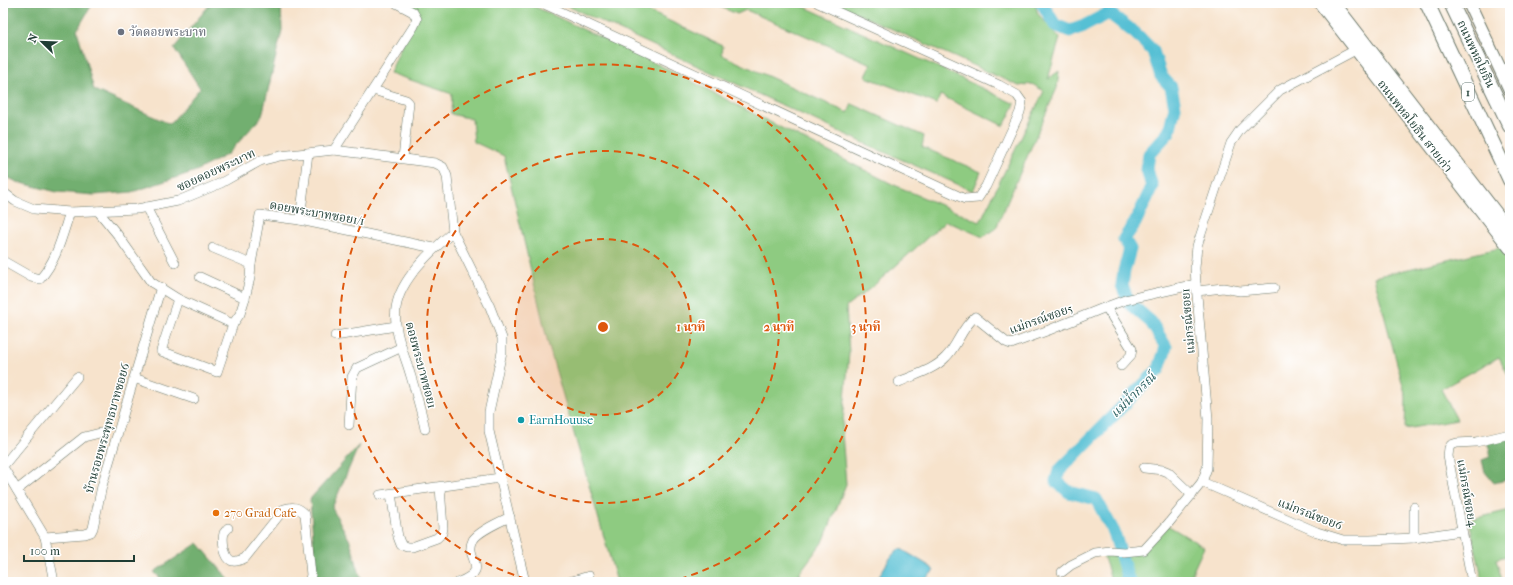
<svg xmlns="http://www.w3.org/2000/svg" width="1513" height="585" font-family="'IM FELL French Canon','Noto Serif Thai',serif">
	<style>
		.green { fill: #8ecb81; stroke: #56845a }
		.forest { fill: #72af6f; stroke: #487652 }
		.water { fill: #57c0d4; stroke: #3b7e84 }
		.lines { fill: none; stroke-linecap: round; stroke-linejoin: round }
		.river { stroke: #57c0d4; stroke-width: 13 }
		.minor-casing { stroke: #6b7769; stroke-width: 10 }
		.secondary-casing { stroke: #6b7769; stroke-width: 14 }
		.primary-casing { stroke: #6b7769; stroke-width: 16 }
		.minor { stroke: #fff; stroke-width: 9 }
		.secondary { stroke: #fff; stroke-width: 12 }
		.primary { stroke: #fff; stroke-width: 14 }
		.ring { fill: none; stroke: #de580e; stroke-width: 2; stroke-dasharray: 7 5 }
		.worship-dot { fill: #6b7280; stroke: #fff; stroke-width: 1.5 }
		.culture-dot { fill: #0f9aa8; stroke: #fff; stroke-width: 1.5 }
		.food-dot { fill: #e8710a; stroke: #fff; stroke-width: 1.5 }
		.labels { text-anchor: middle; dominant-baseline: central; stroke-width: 3; stroke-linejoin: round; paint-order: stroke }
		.shield { fill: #fff; stroke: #627771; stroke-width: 1 }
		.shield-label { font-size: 11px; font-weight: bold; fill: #1f3d34 }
		.worship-label { font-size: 12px; fill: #5b616d; stroke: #fff; text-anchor: start }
		.street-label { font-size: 12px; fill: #1f3d34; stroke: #fff }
		.culture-label { font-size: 12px; fill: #0d838f; stroke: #fff; text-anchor: start }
		.food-label { font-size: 12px; fill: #c56008; stroke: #fff; text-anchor: start }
		.water-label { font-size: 13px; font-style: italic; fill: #306464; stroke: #fff }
		.centre { fill: #de580e; stroke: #fff; stroke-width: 2 }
		.ring-label { font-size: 12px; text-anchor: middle; font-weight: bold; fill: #de580e; stroke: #fff; stroke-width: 3; stroke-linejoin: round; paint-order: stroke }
	</style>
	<rect width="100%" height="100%" fill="#fff"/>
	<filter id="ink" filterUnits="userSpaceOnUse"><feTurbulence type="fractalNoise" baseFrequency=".025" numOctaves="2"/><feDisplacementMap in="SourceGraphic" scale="8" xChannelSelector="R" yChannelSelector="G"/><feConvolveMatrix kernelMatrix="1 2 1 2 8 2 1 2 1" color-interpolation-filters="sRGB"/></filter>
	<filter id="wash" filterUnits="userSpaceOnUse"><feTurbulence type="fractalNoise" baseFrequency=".012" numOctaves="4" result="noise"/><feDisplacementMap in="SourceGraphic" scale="16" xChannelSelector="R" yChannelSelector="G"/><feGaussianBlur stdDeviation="0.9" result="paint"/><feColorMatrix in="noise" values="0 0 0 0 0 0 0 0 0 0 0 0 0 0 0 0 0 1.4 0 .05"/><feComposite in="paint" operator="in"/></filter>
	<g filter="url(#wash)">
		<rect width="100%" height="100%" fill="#f7e3cc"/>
		<g class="green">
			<path d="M396,3h131l147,69 80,42 138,70 88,38 64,-131 -12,-7 -13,2 -185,-83h201l3,11 22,24 -12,41 11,-8 -2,17 -61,140 -13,9 -37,-16 -74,66 -26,20 3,46 -7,80 4,51 -22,56 -24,32 -3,10h-180l-68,-235 -45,-191 -30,-14 -2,-23 -21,-5 1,-20 -62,-21 26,-61z"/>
			<path d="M561,3h70l92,43 -1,9 126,58 4,-9 72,32 -2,11 59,25 -8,19 -98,-43z"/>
			<path d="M711,3h85l146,66 73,35 -11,22 -64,-31 -3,9 -71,-27 5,-13 -125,-54 -9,4z"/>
			<path d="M1508,246l2,2v131l-11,-22 -58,32 16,31 -52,9 1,-32 -32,-120z"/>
			<path d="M1510,510v45l-14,4 6,21 -7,2h-12l-14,-62z"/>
			<path d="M1167,525l37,22 -16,35h-76l-10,-30 32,1z"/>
		</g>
		<g class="forest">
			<path d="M3,3h90l-16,27 17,60 76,34 30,-36 -26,-40 37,-45h70l1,27 -20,86 -34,38 -32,17 -64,21 -38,3 -37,-3 -40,-10 -14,-7z"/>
			<path d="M1510,434v45l-16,4 -9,-11 -3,-12 8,-3v-9l-6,-8z"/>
			<path d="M359,445l-27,63 18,33 12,41h-47v-20l-5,-63z"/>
			<path d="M198,543l33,39h-62l-6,-1 -9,-9z"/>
		</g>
		<path class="water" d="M899,549l4,1 28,17 3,4 -12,11h-46c5,-8 15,-29 23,-33z"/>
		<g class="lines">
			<path class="river" d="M1042,3l13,22 15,6 14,-5 25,-13 26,20 18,18 8,25 10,11 4,20 -6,25 -20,22 -2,15 5,18 -17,36 -11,16 6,10 -6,22 -2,14 7,18 22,19 15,25 -7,22 -100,102 -3,10 13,11 27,7 18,33 13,44 3,6"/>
		</g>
	</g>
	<g filter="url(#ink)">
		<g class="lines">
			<defs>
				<g id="minor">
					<path d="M542,3l423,196 13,-1 8,-12 34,-74 2,-10 -5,-7 -18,-10 -181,-82"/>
					<path d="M373,90l33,10 3,3 -6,55"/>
					<path d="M334,150l80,-124 3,-7 -4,-7 -17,-9"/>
					<path d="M3,192l12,9 19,8 36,3 67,-3 41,-8 43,-18 39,-22 20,-5 54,-6 101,13 8,4 4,9 6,56 37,75 12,31v14l-13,60v19l36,151"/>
					<path d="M146,207l29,56"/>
					<path d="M98,211l19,23 34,48 27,17 55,25"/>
					<path d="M300,220l8,-67"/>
					<path d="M213,248l38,16"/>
					<path d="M3,261l28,16 9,2c17,-19 22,-43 30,-67"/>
					<path d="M200,277l45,21"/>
					<path d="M1197,291l26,-3 17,3 34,-3"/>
					<path d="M178,299l-17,52 56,21 16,-48 7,-10 5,-16 5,-20 1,-14 9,-49 40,5 134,28"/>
					<path d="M335,336l61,-10"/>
					<path d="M1121,366l10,-11 1,-6 -26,-42 19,-7 71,-16"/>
					<path d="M134,378l60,21"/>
					<path d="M899,382c15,-7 35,-12 47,-25 12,-12 15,-29 29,-40l31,25 5,2 38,-14 57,-23"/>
					<path d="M349,425l3,-48 5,-9 45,-21"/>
					<path d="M425,429c-4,-20 -10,-39 -16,-59 -6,-19 -16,-41 -13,-62 4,-29 36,-58 57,-76"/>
					<path d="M3,466l74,-89"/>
					<path d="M3,467l42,70 9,45"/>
					<path d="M1144,468l19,2 5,2 24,23"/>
					<path d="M1202,482l115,50 26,8h27l44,-2 47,-7"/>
					<path d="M17,490l67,-53 16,-4"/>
					<path d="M391,494l7,43 3,8 6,2h5l25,-9 5,-5 1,-5 -3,-41"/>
					<path d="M380,495l120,-17"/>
					<path d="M228,528c-1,1 -3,4 -4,5 -2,7 0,25 8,28 4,1 9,-1 13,-3l39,-49c9,-3 14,-2 21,5l6,61 -2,7"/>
					<path d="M45,537l40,-3 6,-2 2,-4 9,-42 59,-199"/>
					<path d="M1414,538v-31"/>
					<path d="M1062,572l9,-7 24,-12 15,-2 14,1 20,-2 23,-25 35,-43 5,-14 1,-49 -12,-135 -1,-16 2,-22 34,-103 9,-13 40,-40 81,-43"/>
					<path d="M459,582c34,-14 4,-23 14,-42 5,-8 28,-19 37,-23"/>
					<path d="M569,582l20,-6"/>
					<path d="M1472,582l-24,-126 1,-8 2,-3 6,-2 19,-1 34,-8"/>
				</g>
				<g id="secondary">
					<path d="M1320,3l190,245"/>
					<path d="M1334,3l176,228"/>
					<path d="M1469,3l41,87"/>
				</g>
				<g id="primary">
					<path d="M1427,3l83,177"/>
					<path d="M1451,3l59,123"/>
				</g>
			</defs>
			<use href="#minor" class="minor-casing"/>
			<use href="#secondary" class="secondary-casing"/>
			<use href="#primary" class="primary-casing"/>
			<use href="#minor" class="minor"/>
			<use href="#secondary" class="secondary"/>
			<use href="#primary" class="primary"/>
		</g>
	</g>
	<circle cx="603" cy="327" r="88" fill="#de580e" fill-opacity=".12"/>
	<g class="ring">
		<circle cx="603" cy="327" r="88"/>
		<circle cx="603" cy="327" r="176"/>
		<path d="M537 582A263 263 0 1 1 669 582"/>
	</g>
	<circle class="worship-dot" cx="121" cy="32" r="4"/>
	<circle class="culture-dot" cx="521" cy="420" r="4"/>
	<circle class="food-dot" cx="216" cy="513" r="4"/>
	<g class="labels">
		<rect class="shield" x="1462" y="83" width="12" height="18" rx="3"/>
		<g class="shield-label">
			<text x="1468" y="92">1</text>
		</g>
		<g class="worship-label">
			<text x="129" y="32">วัดดอยพระบาท</text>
		</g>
		<g class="street-label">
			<text transform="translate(1476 54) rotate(65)">ถนนพหลโยธิน</text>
			<text transform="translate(1415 126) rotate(52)">ถนนพหลโยธิน สายเก่า</text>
			<text transform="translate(216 170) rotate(-25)">ซอยดอยพระบาท</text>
			<text transform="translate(317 213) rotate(10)">ดอยพระบาทซอย1/1</text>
			<text transform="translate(1041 319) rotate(-20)">แม่กรณ์ซอย5</text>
			<text transform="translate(1188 321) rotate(-95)">แม่กรณ์ซอย1</text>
			<text transform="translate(421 365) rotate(75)">ดอยพระบาทซอย1</text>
			<text transform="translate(107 428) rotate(-74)">บ้านรอยพระพุทธบาทซอย6</text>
			<text transform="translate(1467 493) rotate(80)">แม่กรณ์ซอย4</text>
			<text transform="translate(1310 514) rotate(21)">แม่กรณ์ซอย6</text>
		</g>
		<g class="culture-label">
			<text x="529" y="420">EarnHouuse</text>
		</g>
		<g class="food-label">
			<text x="224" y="513">270 Grad Cafe</text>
		</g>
		<g class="water-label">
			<text transform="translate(1133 395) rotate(-45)">แม่น้ำกรณ์</text>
		</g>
	</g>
	<circle cx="603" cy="327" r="6" class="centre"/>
	<g class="ring-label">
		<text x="691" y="331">1 นาที</text>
		<text x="779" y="331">2 นาที</text>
		<text x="866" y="331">3 นาที</text>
	</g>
	<rect width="1513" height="585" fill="none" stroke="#fff" stroke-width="16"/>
	<g transform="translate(42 42) rotate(293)" stroke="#ffffff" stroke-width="3" paint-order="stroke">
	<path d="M0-3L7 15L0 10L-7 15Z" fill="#1f3d34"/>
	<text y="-6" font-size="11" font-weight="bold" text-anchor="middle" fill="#1f3d34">N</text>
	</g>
	<path d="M24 555v6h110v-6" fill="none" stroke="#1f3d34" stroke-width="2"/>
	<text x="30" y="555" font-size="12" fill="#1f3d34" stroke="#ffffff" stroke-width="3" paint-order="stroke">100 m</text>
</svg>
